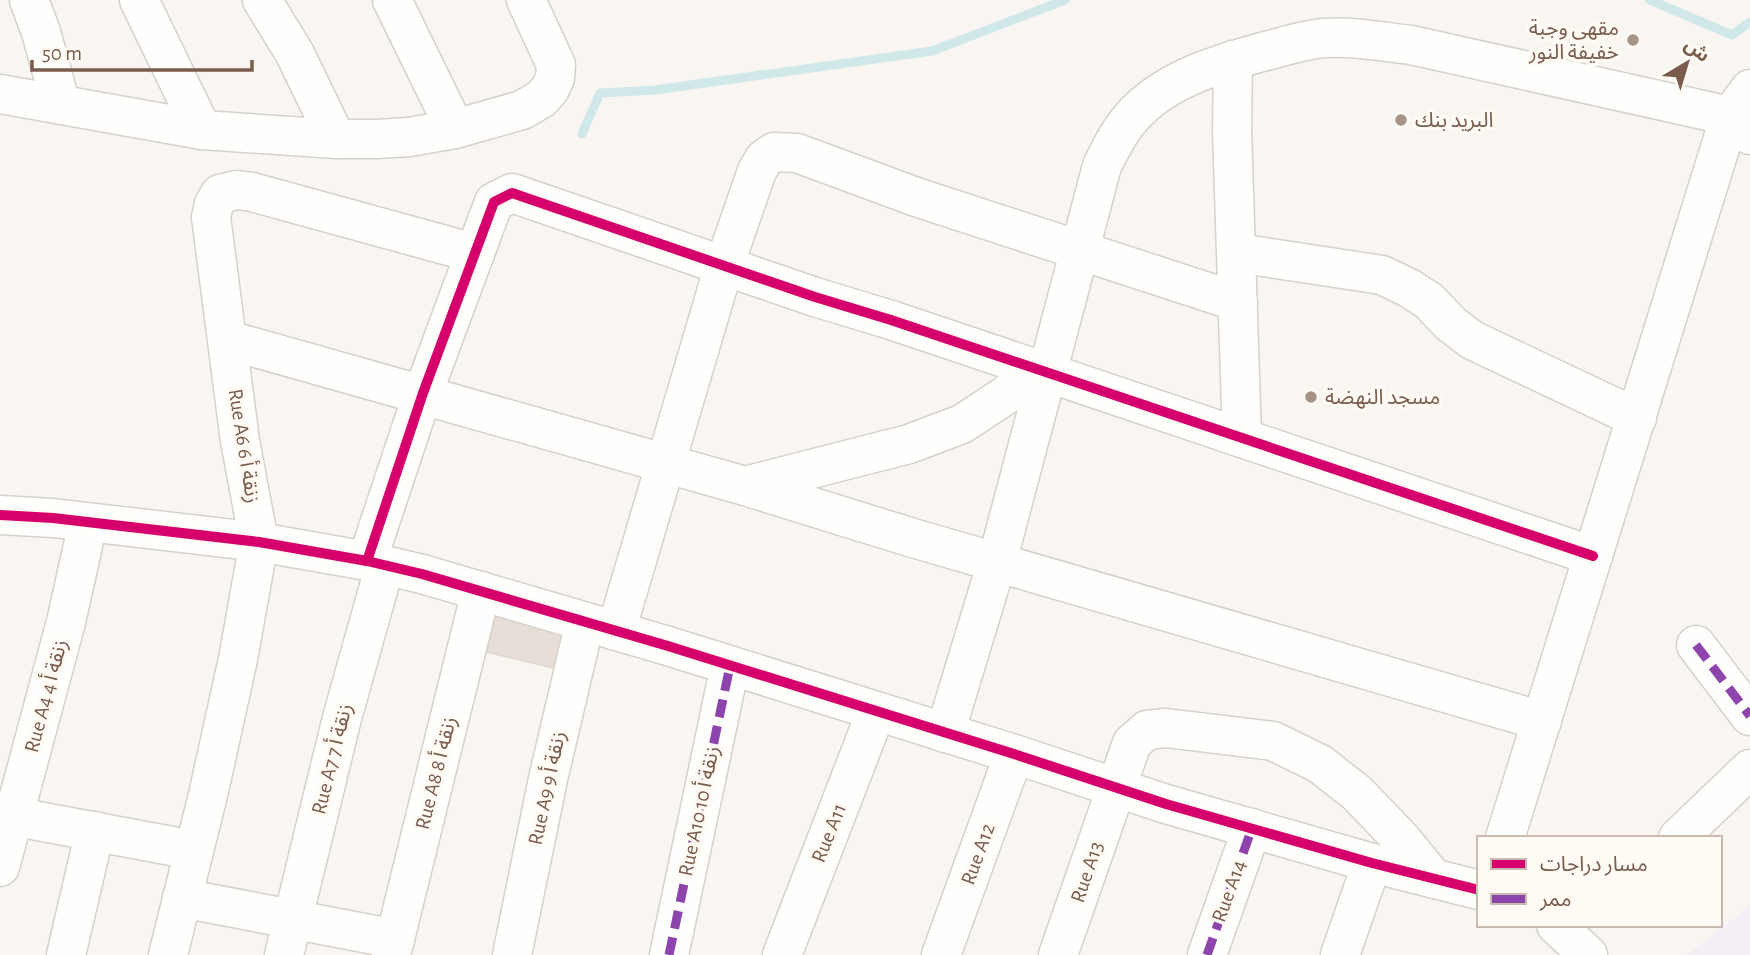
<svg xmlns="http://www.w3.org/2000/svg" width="1750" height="955" font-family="'Alegreya Sans','Noto Sans Arabic',sans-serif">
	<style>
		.education { fill: #f6eef6 }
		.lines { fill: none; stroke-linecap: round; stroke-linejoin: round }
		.stream { stroke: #d0e8ea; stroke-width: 9 }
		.building { fill: #e6ded7; stroke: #e2d8d2; stroke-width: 2 }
		.minor-casing { stroke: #d7d1cb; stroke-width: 41 }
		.minor { stroke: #fefefd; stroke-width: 38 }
		.quiet { stroke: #8e44ad; stroke-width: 9; stroke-dasharray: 18 9; stroke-linecap: butt }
		.cycleway-casing { stroke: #fffaf3; stroke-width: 15 }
		.cycleway { stroke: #d6006c; stroke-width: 10 }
		.poi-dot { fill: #a69286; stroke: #fffaf3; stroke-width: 2.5 }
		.labels { text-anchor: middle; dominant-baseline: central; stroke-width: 7; stroke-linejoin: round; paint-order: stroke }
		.poi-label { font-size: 21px; fill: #7a5c4d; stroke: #fffaf3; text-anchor: start }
		.street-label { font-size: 21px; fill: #7a5c4d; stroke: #fffaf3 }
	</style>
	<rect width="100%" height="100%" fill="#f9f5f0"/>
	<path class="education" d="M1750,906v49h-63z"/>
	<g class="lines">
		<g class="stream">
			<path d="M1650,0l82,35 18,-13"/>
			<path d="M582,134l18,-41 55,-3 277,-39 133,-51"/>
		</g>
	</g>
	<path class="building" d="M492,615l83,21 -8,35 -84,-20z"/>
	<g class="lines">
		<defs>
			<g id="minor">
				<path d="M29,0l12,32 20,73"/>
				<path d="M139,0l63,130"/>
				<path d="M262,0l33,54 41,85"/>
				<path d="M392,0l63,129"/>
				<path d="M1233,60l-1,71 10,307"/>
				<path d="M0,94l202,36 134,9h41l32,-2 46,-8 67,-19 19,-11 9,-10 5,-11 1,-13 -30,-65"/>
				<path d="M1237,253l145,22 27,13 20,13 22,23 21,16 165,78"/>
				<path d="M228,340l517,146 168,52 629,183"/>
				<path d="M745,486l164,-42 53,-20 47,-31 20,-25"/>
				<path d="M0,515l53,3 206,24 108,19 55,13 246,72 346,108 152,50 206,59 107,27"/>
				<path d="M367,561l56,-168 71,-191 18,-9 303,104 76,23 702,236"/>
				<path d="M616,631l108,-365 33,-95 7,-12 10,-7 23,1 119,44 322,105"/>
				<path d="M1696,645l54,71"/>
				<path d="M945,733l52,-171 105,-396c8,-16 16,-33 28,-47 33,-39 85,-54 132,-67 21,-5 43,-13 63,-14 29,-2 58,4 86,7l319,71 20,19"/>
				<path d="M0,814l193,36"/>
				<path d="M1505,838l225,-722 20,-27"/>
				<path d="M1678,838l72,-69"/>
				<path d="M0,867l66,-245 22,-99"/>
				<path d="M182,898l213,41"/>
				<path d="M1556,925l32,30"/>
				<path d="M66,955l29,-124"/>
				<path d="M168,955l40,-160 30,-136 21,-117 -19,-101 -29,-224 3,-13 6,-10 17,-4 15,2 222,61"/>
				<path d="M284,955l58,-237 43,-153"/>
				<path d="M391,955l90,-364"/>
				<path d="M512,955l36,-176 37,-157"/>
				<path d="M669,955l61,-289"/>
				<path d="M782,955l94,-243"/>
				<path d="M941,955l73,-201"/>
				<path d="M1058,955l74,-212 15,-13 19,-2 107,13 47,23 37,29 46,48 31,38"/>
				<path d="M1207,955l45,-127"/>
				<path d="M1340,955l32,-92"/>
			</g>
		</defs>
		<use href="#minor" class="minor-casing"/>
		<use href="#minor" class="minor"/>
		<g class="quiet">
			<path d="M1696,645l54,71"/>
			<path d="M669,955l61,-289"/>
			<path d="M1207,955l45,-127"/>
		</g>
		<defs>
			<g id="cycleway">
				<path d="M0,515l53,3 206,24 108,19 55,13 246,72 346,108 152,50 206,59 107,27"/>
				<path d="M367,561l56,-168 71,-191 18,-9 303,104 76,23 702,236"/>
			</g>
		</defs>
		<use href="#cycleway" class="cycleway-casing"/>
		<use href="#cycleway" class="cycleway"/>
	</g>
	<g class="poi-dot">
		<circle cx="1633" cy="40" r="7"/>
		<circle cx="1401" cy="120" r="7"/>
		<circle cx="1311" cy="397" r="7"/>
	</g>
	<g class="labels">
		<g class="poi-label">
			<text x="1619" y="28" text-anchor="end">مقهى وجبة<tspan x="1619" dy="24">خفيفة النور</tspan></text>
			<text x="1415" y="120">البريد بنك</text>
			<text x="1325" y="397">مسجد النهضة</text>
		</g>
		<g class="street-label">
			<text transform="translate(244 446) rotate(81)">Rue A6 زنقة أ 6</text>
			<text transform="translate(46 696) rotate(-75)">Rue A4 زنقة أ 4</text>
			<text transform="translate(332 759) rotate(-76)">Rue A7 زنقة أ 7</text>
			<text transform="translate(436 773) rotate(-76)">Rue A8 زنقة أ 8</text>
			<text transform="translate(547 788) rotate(-78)">Rue A9 زنقة أ 9</text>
			<text transform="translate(699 811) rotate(-78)">Rue A10 زنقة أ 10</text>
			<text transform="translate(829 833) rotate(-68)">Rue A11</text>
			<text transform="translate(978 854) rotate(-70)">Rue A12</text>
			<text transform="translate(1087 872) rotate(-71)">Rue A13</text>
			<text transform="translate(1229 891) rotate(-70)">Rue A14</text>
		</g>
	</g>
	<rect x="1477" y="836" width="245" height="91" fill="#fffaf3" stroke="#cabbb1" stroke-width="2"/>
	<rect x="1491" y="859" width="35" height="10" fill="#d6006c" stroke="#cabbb1" stroke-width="2"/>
	<text x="1540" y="871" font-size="21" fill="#7a5c4d">مسار دراجات</text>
	<rect x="1491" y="894" width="35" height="10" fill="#8e44ad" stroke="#cabbb1" stroke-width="2"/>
	<text x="1540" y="906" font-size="21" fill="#7a5c4d">ممر</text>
	<g transform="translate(1687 63) rotate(38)" stroke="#fffaf3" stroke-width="5" paint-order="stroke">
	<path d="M0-5L12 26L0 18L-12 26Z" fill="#7a5c4d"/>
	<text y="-10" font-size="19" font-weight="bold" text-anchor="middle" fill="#7a5c4d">ش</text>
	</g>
	<path d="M32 60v10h220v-10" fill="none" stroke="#7a5c4d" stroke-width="3.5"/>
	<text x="42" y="60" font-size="21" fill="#7a5c4d" stroke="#fffaf3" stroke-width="5" paint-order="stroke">50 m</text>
</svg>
